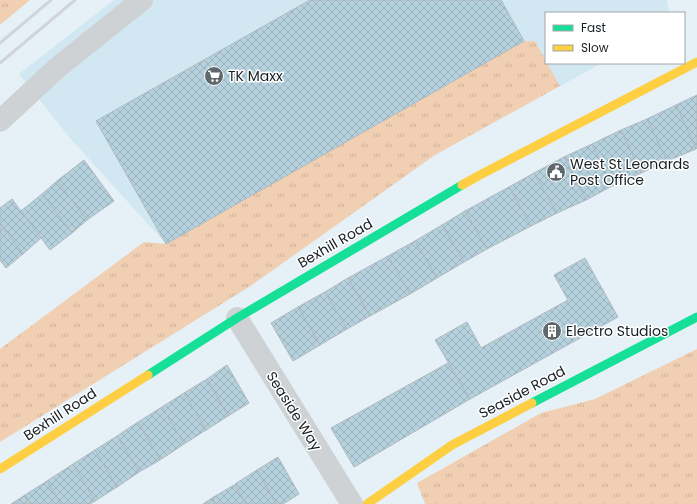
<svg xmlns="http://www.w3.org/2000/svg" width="697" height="504" font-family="Poppins,sans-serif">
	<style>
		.built { fill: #d1e7f1 }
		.grass { fill: url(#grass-tufts) }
		.building { fill: url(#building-cross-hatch); stroke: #afb8bd }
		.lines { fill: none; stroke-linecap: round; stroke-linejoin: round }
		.street { stroke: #cfd2d4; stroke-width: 22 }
		.fast { stroke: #16e098; stroke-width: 9 }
		.slow { stroke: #ffcf43; stroke-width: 9 }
		.rail { stroke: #d1d5d8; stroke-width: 3 }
		.labels { text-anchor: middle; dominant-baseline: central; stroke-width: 3; stroke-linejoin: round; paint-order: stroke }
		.poi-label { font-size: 14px; fill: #161e22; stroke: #fff; text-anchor: start }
		.street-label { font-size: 14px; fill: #161e22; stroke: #fff }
	</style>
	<defs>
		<pattern id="grass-tufts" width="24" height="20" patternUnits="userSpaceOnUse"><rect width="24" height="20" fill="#f1cfb3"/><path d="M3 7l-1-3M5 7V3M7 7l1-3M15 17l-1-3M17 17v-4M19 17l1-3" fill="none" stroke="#ceb19a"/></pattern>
		<pattern id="building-cross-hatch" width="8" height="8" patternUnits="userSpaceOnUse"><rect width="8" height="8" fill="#b5d1dd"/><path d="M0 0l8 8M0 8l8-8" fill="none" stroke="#9bb3bd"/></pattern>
	</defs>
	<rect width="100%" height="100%" fill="#e5f1f7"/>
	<g class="built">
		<path d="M114,0h553l2,13h-123v48l-11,-20h-11l-358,203 -96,-106 -51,-64z"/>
		<path d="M547,63h55l-42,23z"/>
	</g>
	<g class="grass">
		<path d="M0,0h30l-30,25z"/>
		<path d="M524,41h11l11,20v2h1l13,23 -125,69 -183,130 -252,157v-93l144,-107 22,2z"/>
		<path d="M697,349v155h-272l-8,-21 124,-70 54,-14z"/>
	</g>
	<g class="building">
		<path d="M310,0h191l23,41 -358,203 -70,-123z"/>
		<path d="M697,95v53l-1,1 -20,-44z"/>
		<path d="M676,105l20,44 -29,12 -20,-42z"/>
		<path d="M647,119l20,42 -26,12 -20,-43z"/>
		<path d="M621,130l20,43 -29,13 -20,-42z"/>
		<path d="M592,144l20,42 -26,14 -22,-43z"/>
		<path d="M564,157l22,43 -29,13 -23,-40z"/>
		<path d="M84,160l30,41 -27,19 -30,-39z"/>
		<path d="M534,173l23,40 -26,13 -22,-39z"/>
		<path d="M57,181l30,39 -15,13 -30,-39z"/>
		<path d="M509,187l22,39 -44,23 -22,-38z"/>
		<path d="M42,194l30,39 -22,17 -29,-39z"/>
		<path d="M12,199l29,39 -18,16 -23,-31v-15z"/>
		<path d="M465,211l22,38 -23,13 -22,-37z"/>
		<path d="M0,223l23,31 -17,14 -6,-8z"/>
		<path d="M442,225l22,37 -27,16 -22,-37z"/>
		<path d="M415,241l22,37 -27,16 -22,-38z"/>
		<path d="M388,256l22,38 -40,22 -22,-38z"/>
		<path d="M585,258l33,59 -148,82 -35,-59 32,-18 14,26 87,-48 -14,-25z"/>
		<path d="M348,278l22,38 -23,13 -22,-37z"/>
		<path d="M325,292l22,37 -27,16 -22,-38z"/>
		<path d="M298,307l22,38 -27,16 -22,-38z"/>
		<path d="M448,363l22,36 -116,68 -23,-39z"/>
		<path d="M227,365l22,38 -21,13 -21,-37z"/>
		<path d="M207,379l21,37 -22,14 -22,-37z"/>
		<path d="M184,393l22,37 -22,14 -22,-37z"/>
		<path d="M162,407l22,37 -24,16 -22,-38z"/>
		<path d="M138,422l22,38 -21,12 -22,-36z"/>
		<path d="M117,436l22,36 -22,15 -22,-37z"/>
		<path d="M95,450l22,37 -22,14 -22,-37z"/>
		<path d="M278,457l21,37 -16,10h-7l-19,-34z"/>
		<path d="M73,464l22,37 -5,3h-29l-14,-23z"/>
		<path d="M257,470l19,34h-30l-11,-20z"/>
		<path d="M47,481l14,23h-30l-6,-9z"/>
		<path d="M234,485l12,19h-30l-4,-6z"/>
		<path d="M25,495l6,9h-20z"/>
		<path d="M212,498l4,6h-13z"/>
	</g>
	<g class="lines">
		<g class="street">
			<path d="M0,121l57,-53 85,-68"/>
			<path d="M237,318l115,186"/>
		</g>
		<g class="fast">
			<path d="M148,375l89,-57 225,-133"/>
			<path d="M532,403l165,-86"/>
		</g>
		<g class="slow">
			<path d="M462,185l16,-9 219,-114"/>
			<path d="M0,469l148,-94"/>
			<path d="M367,504l85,-59 80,-42"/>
		</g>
		<g class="rail">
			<path d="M0,43l51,-43"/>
			<path d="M0,63l75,-63"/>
		</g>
	</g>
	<defs>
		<symbol id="supermarket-disc" viewBox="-11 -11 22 22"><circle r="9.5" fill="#5e686d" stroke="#fff"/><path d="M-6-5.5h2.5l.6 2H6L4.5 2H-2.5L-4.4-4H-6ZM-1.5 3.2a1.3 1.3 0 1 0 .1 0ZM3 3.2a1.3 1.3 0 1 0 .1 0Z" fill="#fff"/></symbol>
		<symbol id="civic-disc" viewBox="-11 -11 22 22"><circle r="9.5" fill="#5e686d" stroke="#fff"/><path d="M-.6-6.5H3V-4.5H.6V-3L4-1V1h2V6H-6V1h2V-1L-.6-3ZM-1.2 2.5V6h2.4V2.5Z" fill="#fff"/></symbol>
		<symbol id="building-disc" viewBox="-11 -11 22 22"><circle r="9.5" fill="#5e686d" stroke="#fff"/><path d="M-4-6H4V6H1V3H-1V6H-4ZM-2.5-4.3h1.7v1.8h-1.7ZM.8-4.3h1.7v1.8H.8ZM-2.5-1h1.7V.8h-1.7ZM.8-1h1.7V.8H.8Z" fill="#fff"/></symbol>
	</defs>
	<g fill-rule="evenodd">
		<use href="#supermarket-disc" x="203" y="65" width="22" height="22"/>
		<use href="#civic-disc" x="545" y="161" width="22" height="22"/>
		<use href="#building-disc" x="541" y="320" width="22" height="22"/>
	</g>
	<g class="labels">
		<g class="poi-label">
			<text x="228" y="76">TK Maxx</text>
			<text x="570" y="164">West St Leonards<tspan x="570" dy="16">Post Office</tspan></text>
			<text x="566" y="331">Electro Studios</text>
		</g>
		<g class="street-label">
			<text transform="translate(335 243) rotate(-30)">Bexhill Road</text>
			<text transform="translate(522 392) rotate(-28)">Seaside Road</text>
			<text transform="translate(294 411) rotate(58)">Seaside Way</text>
			<text transform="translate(60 414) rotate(-33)">Bexhill Road</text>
		</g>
	</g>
	<rect x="545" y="12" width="140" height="52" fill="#ffffff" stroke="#a2a5a7"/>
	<rect x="553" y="25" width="20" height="6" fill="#16e098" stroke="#a2a5a7"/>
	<text x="581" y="32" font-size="12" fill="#161e22">Fast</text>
	<rect x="553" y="45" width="20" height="6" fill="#ffcf43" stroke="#a2a5a7"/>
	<text x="581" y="52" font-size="12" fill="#161e22">Slow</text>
</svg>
